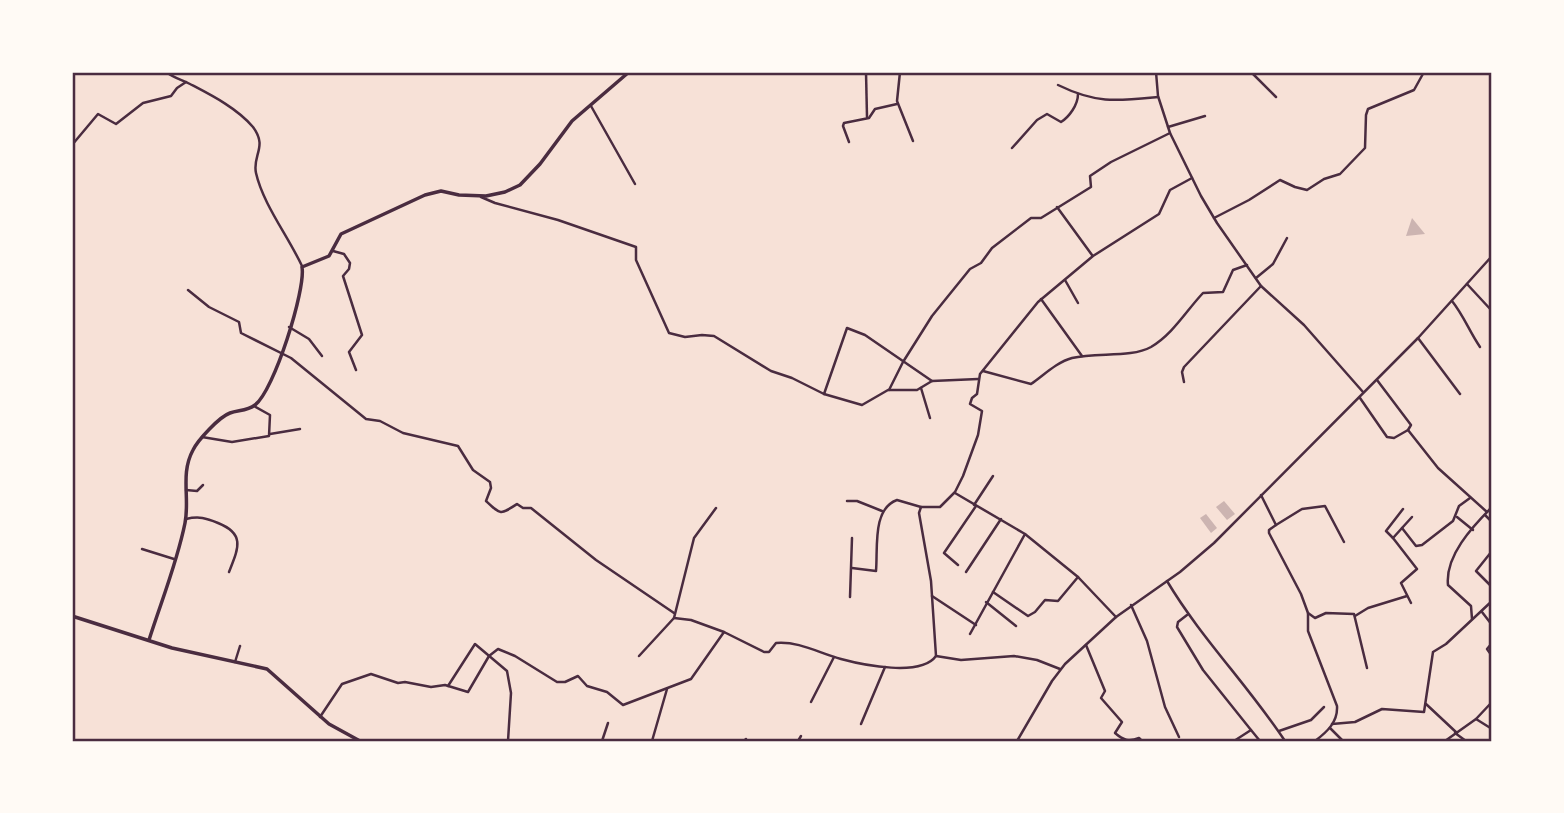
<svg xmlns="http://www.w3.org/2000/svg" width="1564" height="813" font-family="Quicksand,sans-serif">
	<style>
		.building { fill: #ccb4b1 }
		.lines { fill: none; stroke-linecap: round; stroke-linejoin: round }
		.minor { stroke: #4a2c40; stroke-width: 2.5 }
		.tertiary { stroke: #4a2c40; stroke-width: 3.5 }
		.neatline { fill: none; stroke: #4a2c40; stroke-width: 2.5 }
	</style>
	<rect width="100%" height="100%" fill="#f7e1d7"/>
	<g class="building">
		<path d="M1412,218l13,16 -19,2z"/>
		<path d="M1224,501l11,13 -8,6 -11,-13z"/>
		<path d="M1206,514l11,14 -6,5 -11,-15z"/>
	</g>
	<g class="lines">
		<g class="minor">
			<path d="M166,72c8,6 16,8 24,12 21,11 47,24 63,43 15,20 -1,28 3,46 7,31 32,63 46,93"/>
			<path d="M866,72l1,45"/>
			<path d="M900,72l-3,29 16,40"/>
			<path d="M940,72h2"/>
			<path d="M1156,72l2,24 12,37 31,63 16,27 44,63 43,39 59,67"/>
			<path d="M1251,72l25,25"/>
			<path d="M1058,85c39,19 59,16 100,12"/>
			<path d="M591,106l44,78"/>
			<path d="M1168,127l37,-11"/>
			<path d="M849,142l-6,-16 1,-3 25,-5 6,-9 22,-5"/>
			<path d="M72,145l26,-31 18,10 27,-21 28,-7 6,-8 9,-6"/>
			<path d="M1012,148l25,-28 10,-6 14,8c8,-5 17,-17 17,-28"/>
			<path d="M481,197l14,6 63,17 78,27v13l33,73 16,4 17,-2 12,1 57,35 21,7 32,16 38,11 26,-15h29l15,-9 46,-2"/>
			<path d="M1057,207l35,48"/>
			<path d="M1214,218l35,-18 31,-20 15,7 12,3 17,-11 16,-5 25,-26 1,-33 2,-6 46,-19 10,-18"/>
			<path d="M333,251l11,3 6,9 -1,6 -6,7 19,59 -13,17 7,18"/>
			<path d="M1256,278l17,-14 14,-26"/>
			<path d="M1065,280l13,23"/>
			<path d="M1467,284l25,27"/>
			<path d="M188,290l21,17 30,15 2,11 50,25 75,61 14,2 23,12 55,13 15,24 17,12 1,6 -5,13c15,14 14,14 31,3l6,4h8l65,52 78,53"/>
			<path d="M1041,299l41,57"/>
			<path d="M1452,301c12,15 17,30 28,46"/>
			<path d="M289,327l20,12 13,17"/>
			<path d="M1418,338l42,56"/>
			<path d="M983,371l48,13c13,-9 26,-22 41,-26 25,-6 59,0 79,-11 22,-13 35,-36 52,-54l20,-1 10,-22 14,-5"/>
			<path d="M1377,380l34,45 -3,5"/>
			<path d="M1184,382l-2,-10 2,-5 77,-81"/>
			<path d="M921,388l9,30"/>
			<path d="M889,390l14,-28 29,-46 38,-47 11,-6 11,-15 39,-30h10l50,-31 -1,-11 21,-14 59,-29"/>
			<path d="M824,394l23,-66 18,7 67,46"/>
			<path d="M1360,398l27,39 7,1 14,-8 30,38 49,44"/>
			<path d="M270,434l30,-5"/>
			<path d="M202,437l30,5 37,-6 1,-21 -16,-9"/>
			<path d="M186,490l11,1 6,-6"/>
			<path d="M955,493l70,41"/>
			<path d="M1261,495l15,30 -7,5v3l32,61 7,19v18l29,75c1,16 -10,26 -22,35"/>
			<path d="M847,501h10l25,10"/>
			<path d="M974,505l19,-29"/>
			<path d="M716,508l-22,30 -20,80 17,2 33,12"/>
			<path d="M1485,515l7,7v9"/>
			<path d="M1457,517l16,13"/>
			<path d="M186,519c13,-3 20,-1 32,4 28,11 20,26 11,49"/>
			<path d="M1276,525l26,-16 23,-3 19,36"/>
			<path d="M1402,528l10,-11"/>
			<path d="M1393,538l-7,-7 17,-22"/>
			<path d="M142,549l32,10"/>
			<path d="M1492,551l-16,20 16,16"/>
			<path d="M958,565l-14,-12 32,-47"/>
			<path d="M852,568l24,3c2,-23 -4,-62 21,-71l24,7h19l15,-15 8,-16 15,-41 4,-24 -12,-7 2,-6 5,-4 3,-20 58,-72 55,-46 66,-42 11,-24 22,-12"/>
			<path d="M966,572l35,-53"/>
			<path d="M1167,581c34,57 81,104 118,160"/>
			<path d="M993,592l35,24 7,-4 10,-12 13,1 20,-24"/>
			<path d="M932,596l44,29"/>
			<path d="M850,597l2,-59"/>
			<path d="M986,602l30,24"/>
			<path d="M1411,603l-10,-20 16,-14 -24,-31 9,-10 14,18 6,-1 31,-24 6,-15 11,-8"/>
			<path d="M1131,605l16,36 18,66 14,30"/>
			<path d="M1482,612l10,13"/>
			<path d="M1308,613l7,5 11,-5 28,1 13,54"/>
			<path d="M1187,615l-9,7 -1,5 26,43 48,60"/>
			<path d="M1355,616l13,-8 39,-12"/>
			<path d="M1472,619l-1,-13 -23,-21c-3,-29 24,-58 44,-78"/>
			<path d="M970,634l55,-100 53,43 38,40"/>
			<path d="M1492,643l-5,6 5,7"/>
			<path d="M1086,645l19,46 -4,7 21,24 -7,11c8,7 14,9 24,5l3,3"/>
			<path d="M639,656l35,-38"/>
			<path d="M936,656l25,4 53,-4 23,4 23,9"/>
			<path d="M235,662l5,-16"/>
			<path d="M448,686l27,-42 32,27 4,22 -3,48"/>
			<path d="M811,702l23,-45"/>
			<path d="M1426,704l31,29"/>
			<path d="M320,717l22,-33 29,-10 27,9 7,-1 26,5 14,-2 23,7 21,-36 9,-7 17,7 42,26h8l13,-6 9,10 20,6 16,13 68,-26 33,-47 40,20h5l7,-9c23,-2 43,10 65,16 22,6 80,18 95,-3l-5,-75 -12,-68 2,-6"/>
			<path d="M1476,719l16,10"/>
			<path d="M861,724l24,-57"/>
			<path d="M1332,724l23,-2 27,-13 42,3 9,-60 13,-8 46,-43"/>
			<path d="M1330,728l13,13"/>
			<path d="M1279,731l32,-11 13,-13"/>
			<path d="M1455,733l11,8"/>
			<path d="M602,741l6,-18"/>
			<path d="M652,741l15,-52"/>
			<path d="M744,741l2,-2"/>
			<path d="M798,741l3,-5"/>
			<path d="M1017,741l35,-60 13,-17 51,-47 64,-45 34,-29 204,-205 74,-82"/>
			<path d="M1234,741l17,-11 9,11"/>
			<path d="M1445,741l31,-22 16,-17"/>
		</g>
		<g class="tertiary">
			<path d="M72,616l100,32 95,21 62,55 31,17"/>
			<path d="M149,640c12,-38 28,-77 36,-117 5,-25 -5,-49 8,-73 5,-10 26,-33 37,-37 8,-3 17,-2 25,-8 19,-14 51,-116 47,-138l27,-11 12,-22 84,-39 16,-4 18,4 27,1 19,-4 15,-7 20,-21 32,-43 57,-49"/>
			<path d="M395,741h27"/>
		</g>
	</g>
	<rect width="1564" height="813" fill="none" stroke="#fffaf5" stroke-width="147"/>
	<rect x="74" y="74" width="1416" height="666" class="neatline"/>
</svg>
